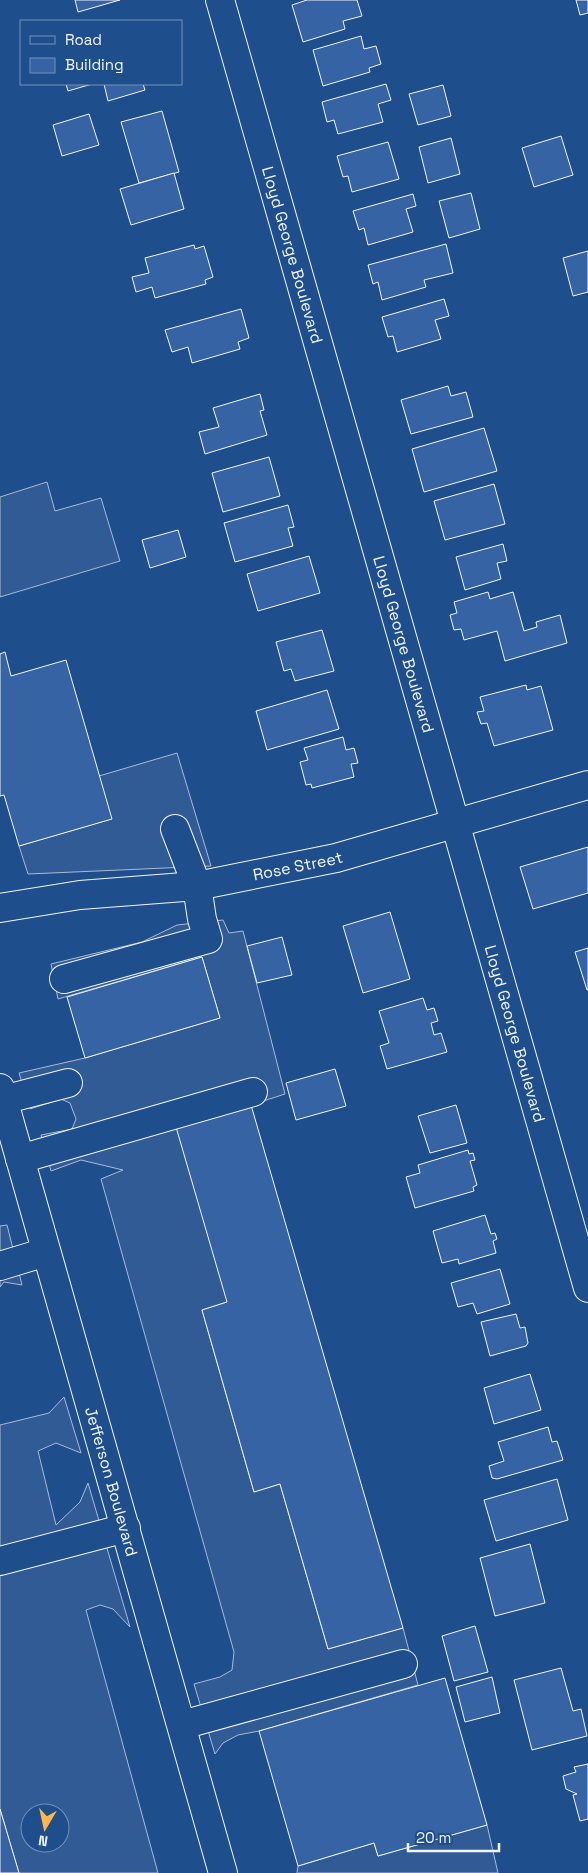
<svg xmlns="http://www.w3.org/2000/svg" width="588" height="1873" font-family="'Space Grotesk',sans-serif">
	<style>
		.parking { fill: #305b95; stroke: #a8bbd7; fill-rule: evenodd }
		.building { fill: #3563a3; stroke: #f2f6ff }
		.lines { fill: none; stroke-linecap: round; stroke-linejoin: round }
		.minor-casing { stroke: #f2f6ff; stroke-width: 30 }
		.minor { stroke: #1f4e8c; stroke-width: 28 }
		.labels { text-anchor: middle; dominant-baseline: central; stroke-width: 4; stroke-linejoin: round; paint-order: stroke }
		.street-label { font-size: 16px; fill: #f2f6ff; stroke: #1f4e8c }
	</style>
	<rect width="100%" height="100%" fill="#1f4e8c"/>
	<g class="parking">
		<path d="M47,482l8,29 46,-13 19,63 -120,36v-100z"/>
		<path d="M177,753l34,113 -183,8 -9,-28 92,-27 -12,-43z"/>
		<path d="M223,920l6,13 14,-2 42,163 -34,11 -24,197 -25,8 52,182 26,-8 48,165 75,-21 15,57 -159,46 -21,4 -15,8 -8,11 -21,-70 26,-7 12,-7 2,-18 -133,-473 22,-9 -42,-10 -30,11 -10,-36 31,-6 4,-10 -6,-16 -9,-4 -31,10 -11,-36 66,-15 135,-40 -18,-61 -144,42 -7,-35 91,-22 35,-17z"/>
		<path d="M7,1225l15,60 -18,-3 -4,5v-61z"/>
		<path d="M64,1397l17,56 -25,-10 -18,8 18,74 24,-23 8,-19 42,144 -17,-18 -13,-4 -14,5 72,263h-139l-19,-64v-384l49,-12zM30,1813h30v30h-30z"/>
		<path d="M487,1825l11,48h-201l1,-7 76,-23 4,13z"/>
	</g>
	<g class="building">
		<path d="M75,0h45l-42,12z"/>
		<path d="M307,0h50l5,16 -19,5 2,8 -42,13 -11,-37z"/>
		<path d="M576,0h12v13l-8,2z"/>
		<path d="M361,36l3,13 12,-3 5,18 -12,4 1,4 -47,14 -10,-36z"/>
		<path d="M66,84h26l-24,7z"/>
		<path d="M104,84h39l2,6 -37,11z"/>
		<path d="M386,84l5,16 -13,4 5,18 -45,12 -4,-14 -7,2 -5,-20z"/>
		<path d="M443,85l8,31 -33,9 -9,-31z"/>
		<path d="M162,111l17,61 -40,11 -18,-61z"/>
		<path d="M89,114l10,31 -37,11 -9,-31z"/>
		<path d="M561,136l12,39 -39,12 -12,-39z"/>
		<path d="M451,138l9,36 -32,9 -9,-36z"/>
		<path d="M388,142l11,37 -47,13 -4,-16 -5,1 -6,-21z"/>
		<path d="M174,173l10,36 -53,16 -11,-36z"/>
		<path d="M471,193l9,36 -31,9 -10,-37z"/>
		<path d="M413,194l3,12 -10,3 7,23 -45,13 -4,-17 -5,2 -6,-19z"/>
		<path d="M446,244l7,29 -29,7 2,7 -44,13 -4,-18 -5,2 -5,-19z"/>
		<path d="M194,245l1,4 9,-3 9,31 -8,3 1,4 -51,14 -3,-11 -16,5 -4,-15 17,-4 -4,-15z"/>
		<path d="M588,251v41l-15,4 -10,-38z"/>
		<path d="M444,299l5,17 -14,4 6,19 -44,13 -4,-16 -5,1 -6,-20z"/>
		<path d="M241,309l8,29 -11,4 2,7 -48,14 -4,-16 -16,5 -7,-22z"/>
		<path d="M448,386l3,10 15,-4 7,25 -62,17 -10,-34z"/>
		<path d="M260,394l4,16 -4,1 7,24 -62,19 -6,-22 20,-5 -6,-19z"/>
		<path d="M484,428l13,43 -73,21 -12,-43z"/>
		<path d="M269,457l11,39 -57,16 -11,-39z"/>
		<path d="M494,484l11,40 -60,16 -11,-39z"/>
		<path d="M288,505l6,22 -6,1 5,18 -58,16 -11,-39z"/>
		<path d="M178,530l8,27 -36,11 -8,-28z"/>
		<path d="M503,544l4,17 -10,2 4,16 -36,11 -9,-33z"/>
		<path d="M309,556l11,37 -62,18 -11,-37z"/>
		<path d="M488,592l2,7 23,-7 11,39 13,-4 -1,-5 24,-7 7,28 -62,18 -8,-30 -33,9 -3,-11 -7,1 -4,-15 7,-2 -3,-11z"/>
		<path d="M322,630l12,41 -39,10 -4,-12 -7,2 -8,-29z"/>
		<path d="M5,652l6,24 55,-16 46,159 -93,27 -15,-51 -4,1v-142z"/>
		<path d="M526,685l1,5 14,-4 12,44 -59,16 -7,-23 -6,1 -4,-12 7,-1 -4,-14z"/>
		<path d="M327,690l12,39 -72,21 -11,-39z"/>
		<path d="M343,737l3,13 8,-2 4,15 -7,1 3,13 -42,11 -1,-4 -5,1 -6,-23 8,-2 -4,-12z"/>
		<path d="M588,847v46l-55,16 -13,-42z"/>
		<path d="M390,912l20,67 -47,14 -20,-67z"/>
		<path d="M282,937l10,38 -35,8 -10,-37z"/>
		<path d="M588,948v42h-1l-12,-38z"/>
		<path d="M202,957l18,61 -135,40 -18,-61z"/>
		<path d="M423,998l4,12 7,-2 4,13 -7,2 3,12 7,-2 6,19 -60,17 -7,-23 9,-3 -10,-32z"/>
		<path d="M335,1069l11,37 -50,14 -10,-37z"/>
		<path d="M251,1105l152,523 -75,21 -48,-165 -26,8 -52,-182 25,-8 -51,-175z"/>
		<path d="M456,1105l11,38 -37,10 -12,-37z"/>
		<path d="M468,1150l1,4 4,-1 2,7 -5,1 7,24 -4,2 1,4 -59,17 -9,-31 14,-4 -2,-8z"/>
		<path d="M485,1215l6,19 4,-1 2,6 -4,2 3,12 -37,11 -1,-5 -16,4 -9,-32z"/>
		<path d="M500,1269l10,35 -33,10 -4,-11 -15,4 -7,-24z"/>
		<path d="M516,1314l4,14 5,-1 3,16 -2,3 -36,10 -9,-34z"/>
		<path d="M530,1374l11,36 -47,14 -10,-36z"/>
		<path d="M548,1427l4,15 5,-1 6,19 -66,19 -5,-1 -3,-12 15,-5 -6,-19z"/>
		<path d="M557,1479l11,41 -72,21 -12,-41z"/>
		<path d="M530,1544l15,59 -50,13 -15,-58z"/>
		<path d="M475,1626l13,46 -34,9 -12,-45z"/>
		<path d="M561,1668l12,43 8,-2 6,27 -55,14 -18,-70z"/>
		<path d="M492,1677l8,36 -35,9 -9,-35z"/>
		<path d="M445,1678l42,147 -109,31 -4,-13 -76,23 -39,-135z"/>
		<path d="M588,1764v55l-8,2 -7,-26 4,-1 -11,-5 -3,-13 13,-4 -2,-5z"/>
		<path d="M0,1809l19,64h-19z"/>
	</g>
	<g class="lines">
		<defs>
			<g id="minor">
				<path id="s1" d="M220,0l368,1288"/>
				<path id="s2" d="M0,908l80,-13 117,-9 139,-28 252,-73"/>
				<path d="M64,979l144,-40 -6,-20 -5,-33 -22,-57"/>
				<path id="s3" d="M0,1088l223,785"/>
				<path d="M3,1100l65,-17"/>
				<path d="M20,1159l233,-67"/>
				<path d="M0,1266l46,-14"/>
				<path d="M0,1561l126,-33"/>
				<path d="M182,1725l221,-61"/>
			</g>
		</defs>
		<use href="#minor" class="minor-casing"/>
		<use href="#minor" class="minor"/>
	</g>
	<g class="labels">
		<g class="street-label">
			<text stroke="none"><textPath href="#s1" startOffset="265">Lloyd George Boulevard</textPath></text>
			<text stroke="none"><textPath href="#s1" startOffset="670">Lloyd George Boulevard</textPath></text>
			<text stroke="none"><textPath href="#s2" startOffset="301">Rose Street</textPath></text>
			<text stroke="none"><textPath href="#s1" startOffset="1075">Lloyd George Boulevard</textPath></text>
			<text stroke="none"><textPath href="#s3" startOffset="409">Jefferson Boulevard</textPath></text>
		</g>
	</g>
	<rect x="20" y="20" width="162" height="65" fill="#1f4e8c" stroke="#7391ba"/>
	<rect x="30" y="36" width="25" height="8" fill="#1f4e8c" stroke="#7391ba"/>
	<text x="65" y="45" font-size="15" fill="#f2f6ff">Road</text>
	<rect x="30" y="58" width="25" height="15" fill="#3563a3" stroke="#7391ba"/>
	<text x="65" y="70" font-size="15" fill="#f2f6ff">Building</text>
	<g transform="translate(45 1828) rotate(189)"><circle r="24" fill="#1f4e8c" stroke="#7391ba"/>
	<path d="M0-4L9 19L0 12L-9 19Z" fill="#ffb74d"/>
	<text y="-8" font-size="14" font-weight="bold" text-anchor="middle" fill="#f2f6ff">N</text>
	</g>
	<path d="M408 1843v8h91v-8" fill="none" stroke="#f2f6ff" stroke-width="2.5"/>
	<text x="416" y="1843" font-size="15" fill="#f2f6ff" stroke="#1f4e8c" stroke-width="4" paint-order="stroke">20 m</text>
</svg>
